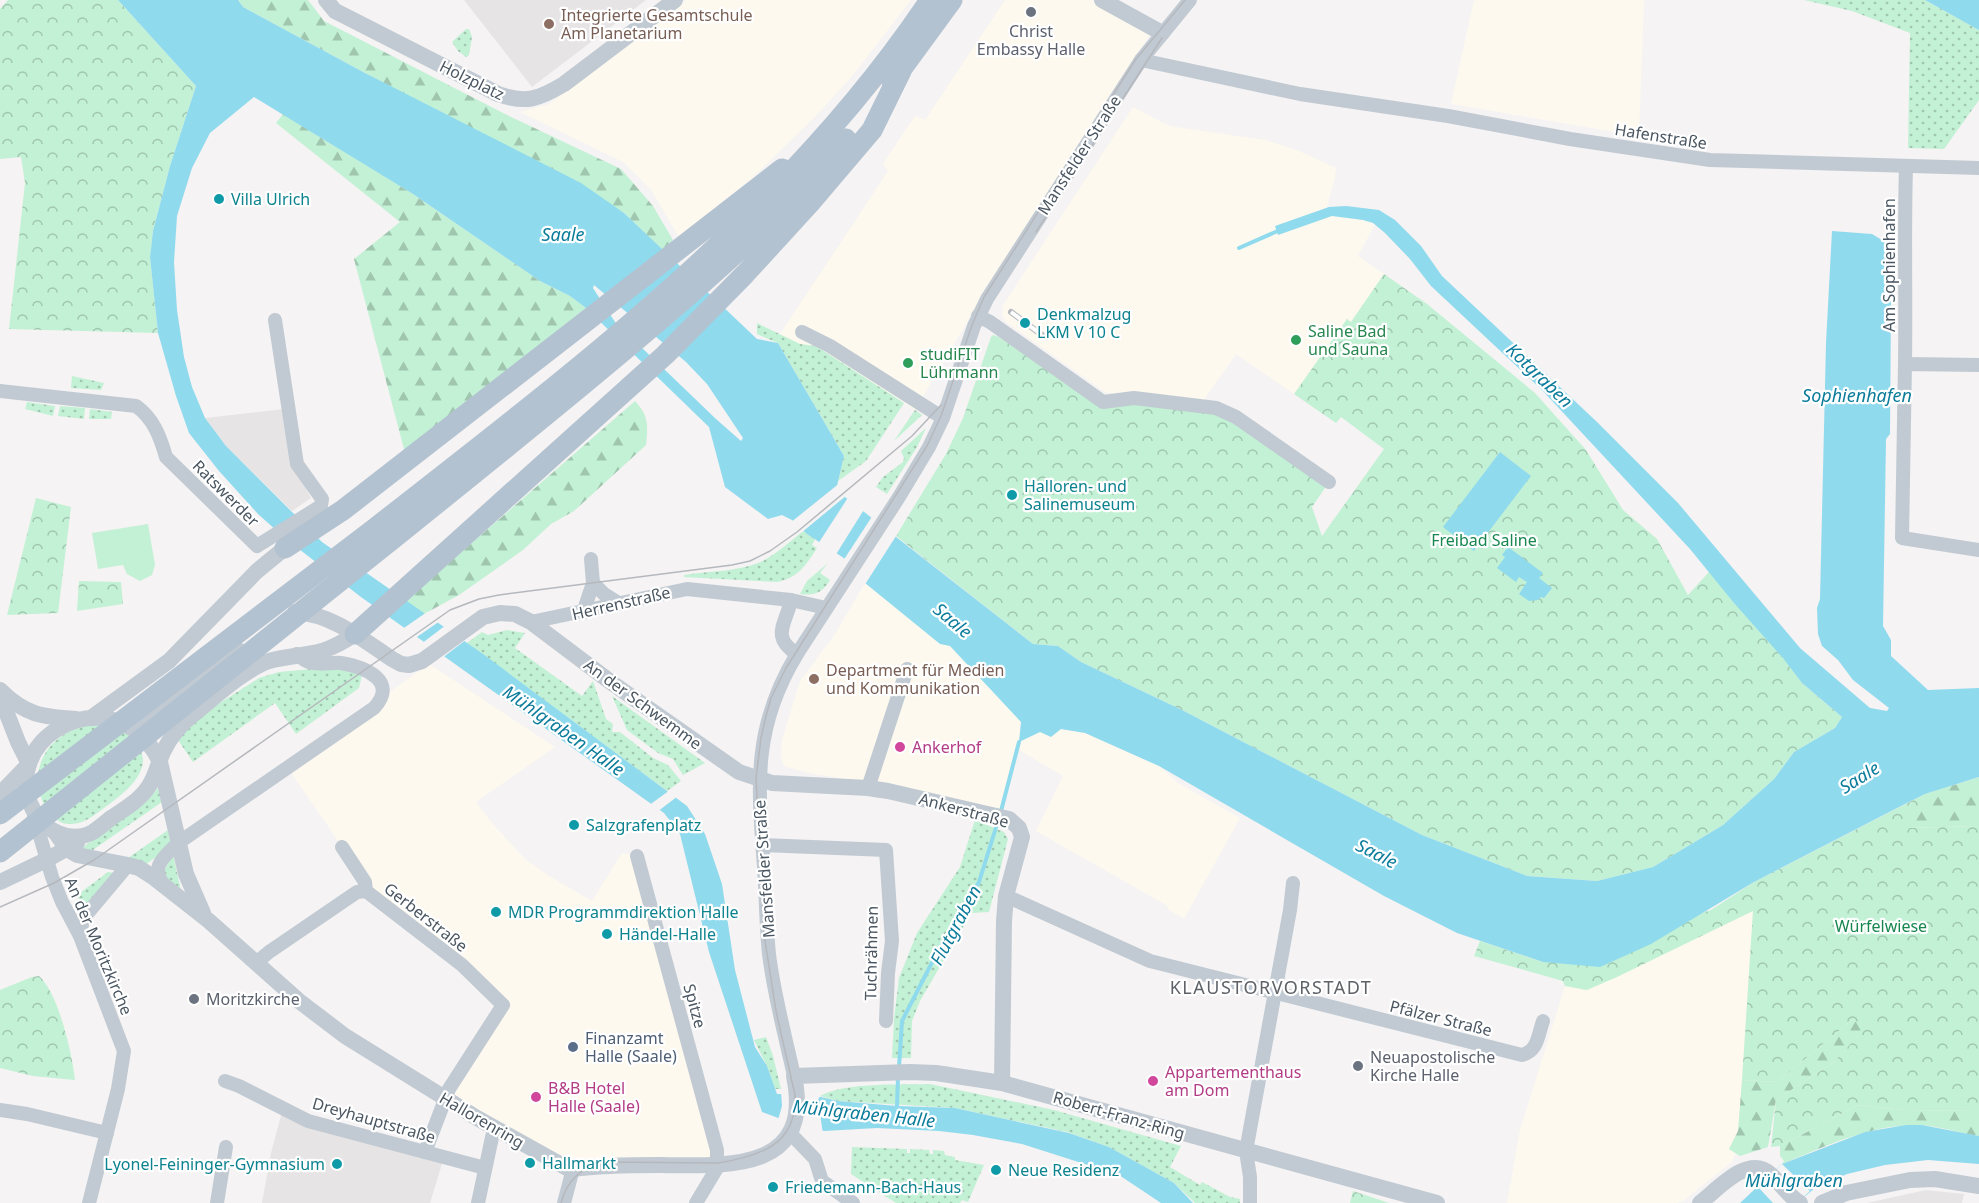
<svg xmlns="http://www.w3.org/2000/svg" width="1979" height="1203" font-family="'Noto Sans',sans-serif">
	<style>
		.commercial { fill: #fdf9ef }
		.education { fill: #e6e4e5 }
		.grass { fill: url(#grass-dots) }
		.forest { fill: url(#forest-firs) }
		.park { fill: url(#park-crowns) }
		.pitch { fill: #c3f1d5 }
		.water { fill: #90daee; fill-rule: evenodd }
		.pier { fill: #f5f3f3 }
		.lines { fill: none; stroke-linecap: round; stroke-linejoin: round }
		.stream { stroke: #90daee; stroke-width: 4 }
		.minor { stroke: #c1cad2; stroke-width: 14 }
		.tertiary { stroke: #c1cad2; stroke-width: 16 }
		.primary { stroke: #b3c2d1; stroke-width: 21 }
		.tram { stroke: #b5b8bd; stroke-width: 1.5 }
		.rail-casing { stroke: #b5b8bd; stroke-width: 6 }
		.rail { stroke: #fff; stroke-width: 4; stroke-dasharray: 11; stroke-linecap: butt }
		.primary-bridge { stroke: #b3c2d1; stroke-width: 21 }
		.worship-dot { fill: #6b7280; stroke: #fff; stroke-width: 2 }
		.education-dot { fill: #8d6e63; stroke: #fff; stroke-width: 2 }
		.culture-dot { fill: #0f9aa8; stroke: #fff; stroke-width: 2 }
		.leisure-dot { fill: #2e9e5b; stroke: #fff; stroke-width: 2 }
		.hotel-dot { fill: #d1479c; stroke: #fff; stroke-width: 2 }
		.service-dot { fill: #5c6f8a; stroke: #fff; stroke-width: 2 }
		.labels { text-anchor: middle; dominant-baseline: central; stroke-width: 4.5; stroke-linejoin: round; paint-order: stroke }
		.education-label { font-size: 16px; fill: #785e54; stroke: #fff; text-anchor: start }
		.worship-label { font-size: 16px; fill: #5b616d; stroke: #fff; text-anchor: start }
		.street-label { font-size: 16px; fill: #4a5661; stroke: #fff }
		.culture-label { font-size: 16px; fill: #0d838f; stroke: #fff; text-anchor: start }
		.leisure-label { font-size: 16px; fill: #27864d; stroke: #fff; text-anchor: start }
		.park-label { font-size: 16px; fill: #17864f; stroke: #fff }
		.hotel-label { font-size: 16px; fill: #b23c85; stroke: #fff; text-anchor: start }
		.service-label { font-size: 16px; fill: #4e5e75; stroke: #fff; text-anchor: start }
		.water-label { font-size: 18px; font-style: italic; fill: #0c7c9b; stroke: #fff }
		.neighbourhood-label { font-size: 18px; letter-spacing: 1.5px; fill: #5f6368; stroke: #fff }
	</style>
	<defs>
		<pattern id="grass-dots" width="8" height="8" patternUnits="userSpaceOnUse" patternTransform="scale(1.5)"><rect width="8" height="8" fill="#c3f1d5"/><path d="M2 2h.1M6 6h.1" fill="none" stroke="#a0c6b0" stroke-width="1.8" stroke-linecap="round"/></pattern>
		<pattern id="forest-firs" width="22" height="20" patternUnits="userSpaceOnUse" patternTransform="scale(1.5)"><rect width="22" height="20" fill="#c3f1d5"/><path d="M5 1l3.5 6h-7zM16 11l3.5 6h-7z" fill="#a0c6b0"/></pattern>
		<pattern id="park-crowns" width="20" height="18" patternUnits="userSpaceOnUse" patternTransform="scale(1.5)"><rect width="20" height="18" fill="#c3f1d5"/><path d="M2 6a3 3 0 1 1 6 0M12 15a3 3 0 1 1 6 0" fill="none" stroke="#a0c6b0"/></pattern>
	</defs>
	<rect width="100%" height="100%" fill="#f5f3f3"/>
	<g class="commercial">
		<path d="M686,0h225l-58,75 -38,42 -66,64 -70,56 -28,-47 -28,-28 -103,-50 29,-8z"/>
		<path d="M1005,0h88l59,31 -170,266 -67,113 -99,-64 -16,-2 -20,-10 108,-163 -5,-7 32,-48 10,4z"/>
		<path d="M1474,0h170l-5,136 -188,-32z"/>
		<path d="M1133,107l36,19 96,14 34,11 37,17 -1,10 -10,36 53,5 -20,37 26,18 -33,48 -4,-2 -53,74 -58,-40 -37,53 -65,-9 -29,-6 -99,-70 -4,-6 1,-11z"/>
		<path d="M865,583l75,59 10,2 71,77 -2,21 21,-10 21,-3 24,4 74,33 19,17 62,35 -56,101 -16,-10v-3l-132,-75 27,-55 -46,-27 -16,61 -132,-28 -56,-8 -29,-8 -3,-7 1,-19 18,-59 35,-47z"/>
		<path d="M429,664l126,83 -79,55 16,21 33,36 24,17 43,25 30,-48 15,3 81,307 -145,6 -128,-71 58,-93 -137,-114 -24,-44 -56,-82z"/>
		<path d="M1753,911l-13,199 -2,21 -9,18 7,5 -4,8 -48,38 -7,3h-170l13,-73 45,-144 22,4z"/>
	</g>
	<g class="education">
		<path d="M464,0h182l-114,87z"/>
		<path d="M284,409l10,56 17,33 -19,13 -66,-65 -21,-28z"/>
		<path d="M283,1108l161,49 -14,46h-168l9,-50z"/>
		<path d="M1926,1190l38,4 -2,9h-95z"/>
	</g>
	<g class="grass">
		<path d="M1804,0h121l54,30v70l-35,49 -36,-1 2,-115 -58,-22z"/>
		<path d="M466,29h3l3,8 -3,18 -3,2 -8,-6 -6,-9z"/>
		<path d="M757,323l43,21 16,2 88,57 -38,58 -28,20 6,-25 -66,-113 -21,-9z"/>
		<path d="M72,376l32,7 -3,7 -30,-2z"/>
		<path d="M27,402l28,4 -2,10 -28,-7z"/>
		<path d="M60,406l25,2 -1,11 -26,-3z"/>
		<path d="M90,409l22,3 -1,7h-22z"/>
		<path d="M915,410l7,5 -28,26z"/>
		<path d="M926,428l-9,19 -30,47 -11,-7 7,-10 20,-15 1,-4 -3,-7z"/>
		<path d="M803,531l12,8 -3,6 5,3c-11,17 -19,30 -40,34l-93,-5v-2c24,-4 51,-3 74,-12 17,-7 31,-21 45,-32z"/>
		<path d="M828,563l-8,10 10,7c-8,13 -15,16 -30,14l7,-13z"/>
		<path d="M507,630l18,3 -10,15 67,48 11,-15 13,38 7,5 -1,8h8l33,26 15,7 13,16 -14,10 -200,-148 15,-11 6,3z"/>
		<path d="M322,668l21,1 19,6 -3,13 -63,46 -21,-31 -82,59 -15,-22 18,-22 63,-40 20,-6z"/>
		<path d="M612,696l93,67 -22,12 -10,-16 -15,-6 -31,-23z"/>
		<path d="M91,724c11,3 27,4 36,10 3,2 6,7 9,10 22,25 -14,51 -32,64 -10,7 -20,16 -32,16 -11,1 -17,-5 -23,-12 -19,-25 -13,-59 13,-76 8,-6 20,-9 29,-12z"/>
		<path d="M158,788l4,14 -75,52 -8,-4 65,-47z"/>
		<path d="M975,820l29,12 4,7 -19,73 -18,1 -51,88 -8,20 -1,37h-19l2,-39 5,-41 18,-45 43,-66z"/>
		<path d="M168,830l3,16 -26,19 -17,-7z"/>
		<path d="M173,855l8,35 -4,1 -14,-18z"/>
		<path d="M108,872l7,1 -32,35 -6,-13z"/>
		<path d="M766,1037l7,19 8,33h-6l-8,-23 -13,-26z"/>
		<path d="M930,1084l124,26 127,36 -11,21 30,18 2,-3 28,15 10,2v4h-45l-21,-20 -65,-36 -42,-15 -112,-24 -117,-7 -18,-5c26,-14 79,-11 110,-12z"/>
		<path d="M852,1147l55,2v4h3v-4l19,1 1,4h3v-4l11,1 1,4 10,2v3l29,5 -16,37 -6,-2 -2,3h-64l-45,-29z"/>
	</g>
	<g class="forest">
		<path d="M238,0h70l16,21 181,93 116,55 32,37 20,34 -11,10 -38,-37 -381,-206z"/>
		<path d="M283,114l130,80 127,87 30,15 16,12 -181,145 -51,-194 46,-37 -124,-99z"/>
		<path d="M635,401c14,15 13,24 11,44l-72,66 -23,13 -28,26 -64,45 -35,19 -19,-13z"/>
		<path d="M1979,777v49l-70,2 16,-34z"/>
		<path d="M1852,1020l16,6 -34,36 -58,38 -8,47 -28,9 -11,-7 9,-18 4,-51 35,2z"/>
		<path d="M1858,1105l47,5 74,1v25c-20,-3 -39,-10 -59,-11 -49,-1 -94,21 -138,39l2,-3 -4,-5v-10z"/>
	</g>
	<g class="park">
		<path d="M8,0h110l78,86 -26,80 -17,65 -3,26 8,76 -149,-4 16,-146 -4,-26 -21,2v-150z"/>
		<path d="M1384,274l43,30 108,89 51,57 37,60 34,29 31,56 30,-33 84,121 40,34 -7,11 -41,24 -20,27 -51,46 -70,42 -56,14 -70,-5 -105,-41 -240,-125 -101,-48 -23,-16 -25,-2 -137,-108 50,-82 17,-36 28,-81 2,-2 6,2 104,71 31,-10 82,10 113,74 -17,25 10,29 62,-87 -43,-32 -5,6 -42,-29 53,-75 4,3z"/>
		<path d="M36,498l35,9 -13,106 -51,2z"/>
		<path d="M79,581l42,1 2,22 -46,7z"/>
		<path d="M1925,794l-15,34 69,-2v285l-74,-1 -47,-5 -78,41 -9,1 5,-47 58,-38 33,-36 -15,-6 -75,62 -35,-2 11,-169 -136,66 -30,13 -22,-4 -2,-5 -89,-25 6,-15 63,21 168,-52 43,-28z"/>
		<path d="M39,976c20,18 33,78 36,104l-42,-4 -33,-8v-78l32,-13z"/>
		<path d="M1353,1191l36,12h-39z"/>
	</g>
	<path class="pitch" d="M148,524l7,41 -3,10 -12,6 -13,-7 -4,-9 -25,4 -6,-36z"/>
	<g class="water">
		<path d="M118,0h120l5,7 122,66 216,110 43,30 133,126 21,4 66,113 -8,34 197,154 25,2 23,16 101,48 240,125 105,41 70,5 56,-14 70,-42 51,-46 20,-27 41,-24 7,-11 -40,-34 -19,-25 -49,-55 -44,-54 -148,-159 -111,-104 -21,-27 -25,-26 -12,-10 -10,-3 -31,-4 -54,19 -3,-9 54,-19 17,-1 33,4 16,10 26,26 21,30 155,146 81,81 122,145 70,60 17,3 2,-3 -36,-28 -15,-20 -16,-14 -4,-12 -1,-26 3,-9 6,-256 6,-112 40,3 15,9c2,17 -2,44 4,58l-1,133 -4,5 -3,187 8,14v16l37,34 51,-2v89l-54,17 -22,11 -149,77 -103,62 -51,23 -57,-5 -86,-29 -73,-37 -225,-130 -74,-33 -24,-4 -10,8 -11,-5 -21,10 2,-20 -71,-76 -10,-2 -75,-61 -3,-13 -55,-36 -15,-14 -10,-5 -14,4 -43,-32 -16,-60 -123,-119 -16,-12 -30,-15 -127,-87 -159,-97 -44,36 -18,35 -15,48 -3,46 3,48 7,47 8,30 13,31 21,28 96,96 161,112 204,152 18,28 17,50 13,86 20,77 12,19 10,28h31l30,7 59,5 58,2 114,25 40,14 65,36 19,20h-32l-42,-28 -97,-31 -49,-9 -34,-4 -62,-3 -53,3 -35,-9 -27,-10 -53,-160 -29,-118 -16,-21 -303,-216 -75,-58 -28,-25 -39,-43 -30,-38 -13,-37 -18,-63 -8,-76 3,-26 17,-65 26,-80zM594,285l92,77 21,22 36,54 -2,3 -25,-22 -101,-97 -22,-34z"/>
		<path d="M1925,0h54v30l-2,-1z"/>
		<path d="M1500,452l31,24 -57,75 -31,-24z"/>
		<path d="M1508,547l35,26 -4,5 13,10 -8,10 -3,-1 -3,3 -9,1 -10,-7 8,-12 -8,-5 -3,5 -19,-14 8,-11 -3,-2z"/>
		<path d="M1906,1125h16l57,11v28l-51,-4 -43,5 -38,9 -32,14 -18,15h-57l42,-39 83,-32z"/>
	</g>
	<g class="pier">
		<path d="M841,482l-2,7 8,6 -46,38 -11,-10z"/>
		<path d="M849,496l16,12 -30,48 -17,-12z"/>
		<path d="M873,515l25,18 -34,53 -4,-14 -17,-11z"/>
		<path d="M427,612l13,9 -26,18 -13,-9z"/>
		<path d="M446,625l21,14 -26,20 -20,-15z"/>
		<path d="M670,790l8,6 -21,16 -9,-6z"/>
		<path d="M781,1091l40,3 -3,6 5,34 -34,-9 -11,-5 4,-14z"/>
		<path d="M1782,1164l28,27 -13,12h-24l-15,-16z"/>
	</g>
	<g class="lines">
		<g class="stream">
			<path d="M1239,248l41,-18"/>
			<path d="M1001,811l18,-69"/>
			<path d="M899,1067l3,-46 39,-76 38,-63 19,-61"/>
			<path d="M897,1106l1,-29"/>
		</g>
		<g class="minor">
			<path d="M1141,60l159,34 148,22 122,23 140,21 269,8"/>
			<path d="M978,316l12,6 113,80 31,-4 82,10 20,9 93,65"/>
			<path d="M802,332l28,14 113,72"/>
			<path d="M1905,364c1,-66 -1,-132 1,-198"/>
			<path d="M1979,365l-74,-1 -3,174 77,12"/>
			<path d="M0,391l136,15c17,12 24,30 30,51l91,89 64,-40 1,-7 -25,-35 -22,-144"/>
			<path d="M593,583l11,11 16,10"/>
			<path d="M791,600c-5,24 -21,37 6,54"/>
			<path d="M583,613l10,-30 -2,-24"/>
			<path d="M531,622l156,-33 104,11 35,8"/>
			<path d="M868,788l39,-119"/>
			<path d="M34,816l18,61 10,25 18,34 44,115 -6,38 -29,114"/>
			<path d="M762,845l124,5 6,91 -4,32 -2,48"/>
			<path d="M342,847l23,35 1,9 96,74 41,40 -54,84 -24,63"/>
			<path d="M637,856l80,294v18l-21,35"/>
			<path d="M164,885c-15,-18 1,-29 14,-42l196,-135c25,-27 -9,-41 -33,-45 -9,-1 -19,2 -28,0 -6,0 -11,-5 -16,-9"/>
			<path d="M1006,896l144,65 372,94c16,-4 16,-20 21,-34"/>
			<path d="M80,936l2,-12 4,-9 42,-50"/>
			<path d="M256,963l13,-11 88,-60 9,-1"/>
			<path d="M794,1076c-9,-41 -20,-81 -25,-122 -3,-29 -3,-58 -5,-87 -6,-82 -12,-139 33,-213l102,-157 30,-50 14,-29 31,-92 13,-27 154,-239 49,-60"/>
			<path d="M225,1081l14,5 69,35 177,47"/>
			<path d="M0,1110l27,4 80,19"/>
			<path d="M790,1133l25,26 7,22 31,22"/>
			<path d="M217,1203l9,-56"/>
			<path d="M478,1203l16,-75"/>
			<path d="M564,1203l9,-34"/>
			<path d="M1250,1203v-26l-4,-26 44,-241 3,-27"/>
		</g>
		<g class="tertiary">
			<path d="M326,0l9,11 10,5 153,78c28,10 41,5 66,-10l111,-84"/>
			<path d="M1102,0l60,33"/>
			<path d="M295,612c37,2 67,27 97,47l9,5 8,1 13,-4 61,-44 17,-4 15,1 16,8 81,61 127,89 33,11 96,5 20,3 121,28 10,9 3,9 -16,59 -2,25 -2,162"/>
			<path d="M0,690c25,25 42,27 76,29"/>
			<path d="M0,696l18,46 11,22"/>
			<path d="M91,718l78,-57 88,-90 28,-23"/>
			<path d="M132,727l106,-77"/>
			<path d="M0,794l29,-30"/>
			<path d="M55,832l12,17 10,6 51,10 11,3 14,9 56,44 90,80 46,35 132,82 90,50 6,1c29,-4 58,-4 87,-4 67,1 154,7 134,-89l116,-4 26,1 66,10 435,120"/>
			<path d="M0,882l46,-22 31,-17"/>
			<path d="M203,913l-17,-39 -26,-112c-12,-25 -31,-42 -59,-44 -30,-2 -62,16 -72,46 -9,25 3,58 29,69 11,5 24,5 35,-1 6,-4 12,-9 18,-14 14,-9 29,-18 38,-32 7,-11 9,-22 14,-34 7,-15 18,-28 31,-38 21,-17 50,-44 75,-53 17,-5 36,-5 53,-10 12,-4 23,-10 33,-17"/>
			<path d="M1700,1203c18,-14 48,-49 70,-29 11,9 18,22 30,29"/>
			<path d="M1822,1203l24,-10 64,-13 25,-1 44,7"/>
		</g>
		<g class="primary">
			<path d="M892,82l60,-82"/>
			<path d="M378,526c200,-157 409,-312 552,-526"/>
			<path d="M390,541c76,-61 151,-121 226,-184 80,-67 162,-137 230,-218"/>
			<path d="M285,548l58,-38 439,-341"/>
			<path d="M355,634l310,-279 80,-81 65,-71 62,-73 29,-59"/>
		</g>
		<g class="tram">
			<path d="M1036,232l126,-194"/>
			<path d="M0,907l54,-24 40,-23 356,-250 29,-11 20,-4 233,-30 18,-4 20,-10 27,-19 115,-96 29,-31"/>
			<path d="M561,1203c6,-23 20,-36 43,-41l114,1c42,-7 79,-18 77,-68l-19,-84 -12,-77 -8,-156 5,-40 5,-22 5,-18 15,-30 141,-222 14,-30 31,-91 12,-28 152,-238 49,-59"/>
		</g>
		<defs>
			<path id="rail" d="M1011,312l31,23"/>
		</defs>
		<use href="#rail" class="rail-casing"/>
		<use href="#rail" class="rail"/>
		<g class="primary-bridge">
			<path d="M0,814l378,-288"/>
			<path d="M0,852l390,-311"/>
		</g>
	</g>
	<g class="worship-dot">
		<circle cx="1031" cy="12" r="6"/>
		<circle cx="194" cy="999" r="6"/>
		<circle cx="1358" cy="1066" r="6"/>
	</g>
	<g class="education-dot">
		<circle cx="549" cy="24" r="6"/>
		<circle cx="814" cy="679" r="6"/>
	</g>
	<g class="culture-dot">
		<circle cx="219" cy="199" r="6"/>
		<circle cx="1025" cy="323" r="6"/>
		<circle cx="1012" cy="495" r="6"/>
		<circle cx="574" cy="825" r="6"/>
		<circle cx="496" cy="912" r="6"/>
		<circle cx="607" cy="934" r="6"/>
		<circle cx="530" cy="1163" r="6"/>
		<circle cx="337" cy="1164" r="6"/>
		<circle cx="996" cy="1170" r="6"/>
		<circle cx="773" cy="1187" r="6"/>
	</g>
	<g class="leisure-dot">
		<circle cx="1296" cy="340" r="6"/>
		<circle cx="908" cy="363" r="6"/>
	</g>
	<g class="hotel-dot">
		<circle cx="900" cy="747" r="6"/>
		<circle cx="1153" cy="1081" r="6"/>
		<circle cx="536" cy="1097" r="6"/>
	</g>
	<circle class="service-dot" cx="573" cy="1047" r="6"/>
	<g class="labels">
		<g class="education-label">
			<text x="561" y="15">Integrierte Gesamtschule<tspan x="561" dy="18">Am Planetarium</tspan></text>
			<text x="826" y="670">Department für Medien<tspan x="826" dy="18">und Kommunikation</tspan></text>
		</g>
		<g class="worship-label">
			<text x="1031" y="31" text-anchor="middle">Christ<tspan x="1031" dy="18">Embassy Halle</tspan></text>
			<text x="206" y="999">Moritzkirche</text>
			<text x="1370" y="1057">Neuapostolische<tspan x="1370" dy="18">Kirche Halle</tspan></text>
		</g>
		<g class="street-label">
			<text transform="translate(472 80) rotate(26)">Holzplatz</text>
			<text transform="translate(1661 136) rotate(9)">Hafenstraße</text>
			<text transform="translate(1079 155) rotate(-57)">Mansfelder Straße</text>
			<text transform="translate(1889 265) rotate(-90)">Am Sophienhafen</text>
			<text transform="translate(226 493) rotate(45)">Ratswerder</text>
			<text transform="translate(621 603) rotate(-13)">Herrenstraße</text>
			<text transform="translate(643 704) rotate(36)">An der Schwemme</text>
			<text transform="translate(964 810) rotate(15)">Ankerstraße</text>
			<text transform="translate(764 869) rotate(-94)">Mansfelder Straße</text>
			<text transform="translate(426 917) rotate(38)">Gerberstraße</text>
			<text transform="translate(99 946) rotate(67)">An der Moritzkirche</text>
			<text transform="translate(871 953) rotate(-89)">Tuchrähmen</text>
			<text transform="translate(695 1006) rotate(75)">Spitze</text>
			<text transform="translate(1441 1018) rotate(14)">Pfälzer Straße</text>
			<text transform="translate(1119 1115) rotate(16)">Robert-Franz-Ring</text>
			<text transform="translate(374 1120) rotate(16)">Dreyhauptstraße</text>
			<text transform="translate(482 1120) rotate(30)">Hallorenring</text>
		</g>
		<g class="culture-label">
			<text x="231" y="199">Villa Ulrich</text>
			<text x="1037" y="314">Denkmalzug<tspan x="1037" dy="18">LKM V 10 C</tspan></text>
			<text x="1024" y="486">Halloren- und<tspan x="1024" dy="18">Salinemuseum</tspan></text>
			<text x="586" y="825">Salzgrafenplatz</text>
			<text x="508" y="912">MDR Programmdirektion Halle</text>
			<text x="619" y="934">Händel-Halle</text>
			<text x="542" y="1163">Hallmarkt</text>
			<text x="325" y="1164" text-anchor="end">Lyonel-Feininger-Gymnasium</text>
			<text x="1008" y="1170">Neue Residenz</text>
			<text x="785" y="1187">Friedemann-Bach-Haus</text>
		</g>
		<g class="leisure-label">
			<text x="1308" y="331">Saline Bad<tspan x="1308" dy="18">und Sauna</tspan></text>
			<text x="920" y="354">studiFIT<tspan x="920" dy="18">Lührmann</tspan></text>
		</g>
		<g class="park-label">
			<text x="1484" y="540">Freibad Saline</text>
			<text x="1881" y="926">Würfelwiese</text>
		</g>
		<g class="hotel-label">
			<text x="912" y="747">Ankerhof</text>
			<text x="1165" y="1072">Appartementhaus<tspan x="1165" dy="18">am Dom</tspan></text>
			<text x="548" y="1088">B&amp;B Hotel<tspan x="548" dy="18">Halle (Saale)</tspan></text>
		</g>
		<g class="service-label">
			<text x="585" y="1038">Finanzamt<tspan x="585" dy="18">Halle (Saale)</tspan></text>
		</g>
		<g class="water-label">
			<text x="563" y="234">Saale</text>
			<text transform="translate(1540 375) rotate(44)">Kotgraben</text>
			<text x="1857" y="395">Sophienhafen</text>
			<text transform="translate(953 620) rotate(40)">Saale</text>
			<text transform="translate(564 730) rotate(35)">Mühlgraben Halle</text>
			<text transform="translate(1859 777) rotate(-32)">Saale</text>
			<text transform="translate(1377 853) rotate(27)">Saale</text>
			<text transform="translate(955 925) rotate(-62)">Flutgraben</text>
			<text transform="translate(864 1113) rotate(6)">Mühlgraben Halle</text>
			<text x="1794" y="1180">Mühlgraben</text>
		</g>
		<g class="neighbourhood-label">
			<text x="1271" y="987">KLAUSTORVORSTADT</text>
		</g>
	</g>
</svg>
